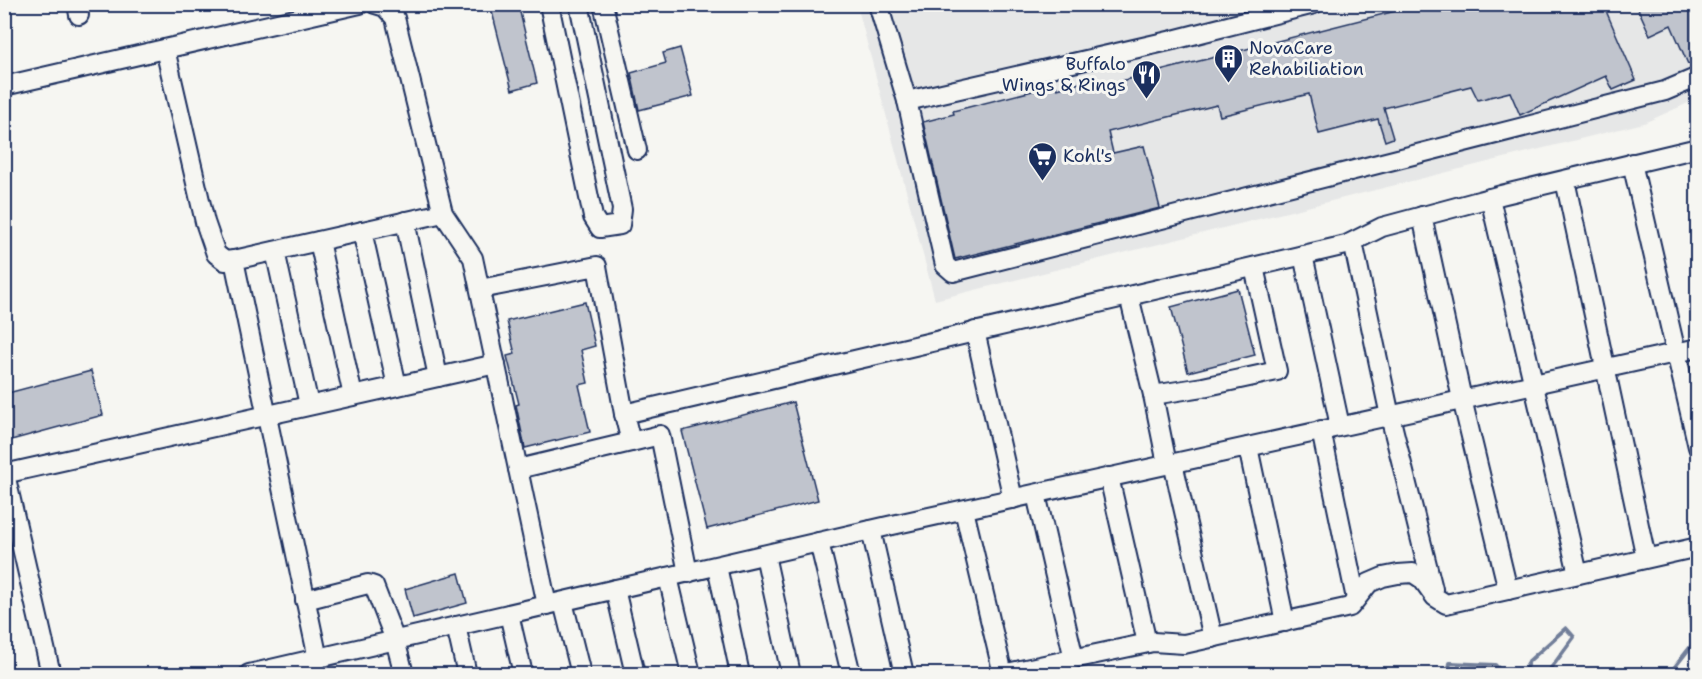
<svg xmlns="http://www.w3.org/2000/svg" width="1702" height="679" font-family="'Shantell Sans',sans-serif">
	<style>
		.built { fill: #e6e7e7 }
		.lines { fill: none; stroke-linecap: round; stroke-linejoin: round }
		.stream { stroke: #717e99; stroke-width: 4 }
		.building { fill: #c0c4cd; stroke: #1b2f5e; stroke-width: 1.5 }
		.minor-casing { stroke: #1b2f5e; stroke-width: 22 }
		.minor { stroke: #f6f6f2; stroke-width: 18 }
		.labels { text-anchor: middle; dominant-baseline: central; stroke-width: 6; stroke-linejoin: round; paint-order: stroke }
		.poi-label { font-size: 18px; fill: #1b2f5e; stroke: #f6f6f2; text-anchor: start }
	</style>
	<rect width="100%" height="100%" fill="#f6f6f2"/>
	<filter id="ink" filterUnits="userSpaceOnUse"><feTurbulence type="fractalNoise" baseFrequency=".0167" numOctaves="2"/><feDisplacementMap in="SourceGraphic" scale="12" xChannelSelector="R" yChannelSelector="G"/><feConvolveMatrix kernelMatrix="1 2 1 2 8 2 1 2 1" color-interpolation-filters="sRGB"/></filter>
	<g filter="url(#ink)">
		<path class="built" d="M857,5h840v94l-53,24 -709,177z"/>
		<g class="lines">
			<g class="stream">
				<path d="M1448,674l2,-11 45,2 9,9"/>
				<path d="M1523,674l6,-13 37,-33 8,9 -25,34 2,3"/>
				<path d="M1673,674l1,-6 18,-23 -2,-41 8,-2"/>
			</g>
		</g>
		<g class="building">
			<path d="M490,4h28l19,79 -25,7z"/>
			<path d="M1423,4h180l33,76 -23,10 -7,-14 -86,39 -10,-23 -32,8 -7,-14 -87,22 9,30 -8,3 -7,-22 -59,15 -10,-40 -89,22 -3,-11 -109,27 5,21 31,-7 16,62 -205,51 -32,-137 31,-8 -1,-3 103,-26 1,4 38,-10 2,8z"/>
			<path d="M1636,4h62v56l-10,4 -17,-39 -21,10z"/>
			<path d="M680,48l13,48 -54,14 -8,-37 35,-10 -3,-10z"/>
			<path d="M1238,289l17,66 -67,17 -17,-65z"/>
			<path d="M585,302l10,44 -14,4 7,33 -9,2 11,47 -65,16 -9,-43 3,-1 -12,-48 8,-2 -8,-33z"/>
			<path d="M91,371l12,44 -99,27v-48z"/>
			<path d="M793,402l25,98 -111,29 -25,-98z"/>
			<path d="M459,573l8,30 -54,15 -8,-29z"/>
		</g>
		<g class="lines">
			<defs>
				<g id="minor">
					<path d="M77,4l2,11"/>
					<path d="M375,4l10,3 10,11 48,195 30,45 74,347"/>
					<path d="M549,4l44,213 7,11 20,-3 2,-16 -43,-205"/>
					<path d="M603,4l34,146"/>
					<path d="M878,4l29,97 266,-61 141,-36"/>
					<path d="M165,49l40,173 11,32 9,7 9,-1"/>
					<path d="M4,86l356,-82"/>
					<path d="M907,101l38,164 8,7 712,-181 33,-14"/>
					<path d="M1632,163l66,284"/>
					<path d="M1565,180l81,378"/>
					<path d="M1490,198l88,376"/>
					<path d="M1422,216l40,183 46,191"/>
					<path d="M405,221l33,156"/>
					<path d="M362,231l35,155"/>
					<path d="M319,241l34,155"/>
					<path d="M1353,242l37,174 43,173"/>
					<path d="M275,251l34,154"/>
					<path d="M1303,255l37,171"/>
					<path d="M480,289l117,-23 27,148"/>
					<path d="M1129,296l24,99 50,-8 74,-16 -23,-104"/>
					<path d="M975,331l38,168"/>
					<path d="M1153,395l14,69"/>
					<path d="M1321,430l35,169"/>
					<path d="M631,442l29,-7 28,138"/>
					<path d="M1248,447l37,175"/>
					<path d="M1173,463l40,175"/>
					<path d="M518,469l113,-27 -7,-28 722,-169 36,-18 119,-32 197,-47"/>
					<path d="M4,474l492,-110"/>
					<path d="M5,474l46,200"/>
					<path d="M1109,477l38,166"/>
					<path d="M1036,494l38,165"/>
					<path d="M964,510l39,164"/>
					<path d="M871,530l33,144"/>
					<path d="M819,542l32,132"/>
					<path d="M765,555l26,119"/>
					<path d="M717,566l23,108"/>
					<path d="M668,577l23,97"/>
					<path d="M615,589l20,85"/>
					<path d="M305,600l63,-16 6,2 21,54 9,34"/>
					<path d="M563,602l18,72"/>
					<path d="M509,614l14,60"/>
					<path d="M456,626l11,48"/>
					<path d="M318,659l-84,-399 209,-47"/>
					<path d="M249,674l639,-148 810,-178"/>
					<path d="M1002,674l151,-32 31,2 166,-37 19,-24 14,-6 15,-3 15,-1 9,6 13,18 11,7 252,-57"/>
				</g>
			</defs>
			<use href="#minor" class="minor-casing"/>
			<use href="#minor" class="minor"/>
		</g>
	</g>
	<defs>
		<symbol id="building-pin" viewBox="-11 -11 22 30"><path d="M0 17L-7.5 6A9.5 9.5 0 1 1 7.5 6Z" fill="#1b2f5e" stroke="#f6f6f2"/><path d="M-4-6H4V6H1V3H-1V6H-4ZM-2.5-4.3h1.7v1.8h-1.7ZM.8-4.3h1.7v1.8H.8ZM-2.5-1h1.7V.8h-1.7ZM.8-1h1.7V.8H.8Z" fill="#fff"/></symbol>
		<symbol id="restaurant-pin" viewBox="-11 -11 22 30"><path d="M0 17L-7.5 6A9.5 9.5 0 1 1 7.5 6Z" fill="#1b2f5e" stroke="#f6f6f2"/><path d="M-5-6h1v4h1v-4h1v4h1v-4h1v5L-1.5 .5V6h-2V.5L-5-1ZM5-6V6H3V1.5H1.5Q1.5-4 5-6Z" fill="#fff"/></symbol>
		<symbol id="supermarket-pin" viewBox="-11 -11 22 30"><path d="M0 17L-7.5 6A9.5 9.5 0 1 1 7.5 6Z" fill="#1b2f5e" stroke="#f6f6f2"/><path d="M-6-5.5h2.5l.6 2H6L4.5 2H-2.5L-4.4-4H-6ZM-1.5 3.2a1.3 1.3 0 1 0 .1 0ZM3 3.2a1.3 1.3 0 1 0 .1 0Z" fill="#fff"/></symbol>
	</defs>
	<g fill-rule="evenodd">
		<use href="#building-pin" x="1212" y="42" width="33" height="45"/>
		<use href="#restaurant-pin" x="1130" y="58" width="33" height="45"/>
		<use href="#supermarket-pin" x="1026" y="140" width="33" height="45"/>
	</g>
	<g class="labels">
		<g class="poi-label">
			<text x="1249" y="48">NovaCare<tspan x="1249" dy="21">Rehabiliation</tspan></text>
			<text x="1126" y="64" text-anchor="end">Buffalo<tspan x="1126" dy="21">Wings &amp; Rings</tspan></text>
			<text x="1063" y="156">Kohl's</text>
		</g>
	</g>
	<rect width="1702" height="679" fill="none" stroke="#f6f6f2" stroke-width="24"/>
	<rect x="12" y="12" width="1678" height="655" fill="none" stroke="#1b2f5e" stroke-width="2" filter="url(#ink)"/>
</svg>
